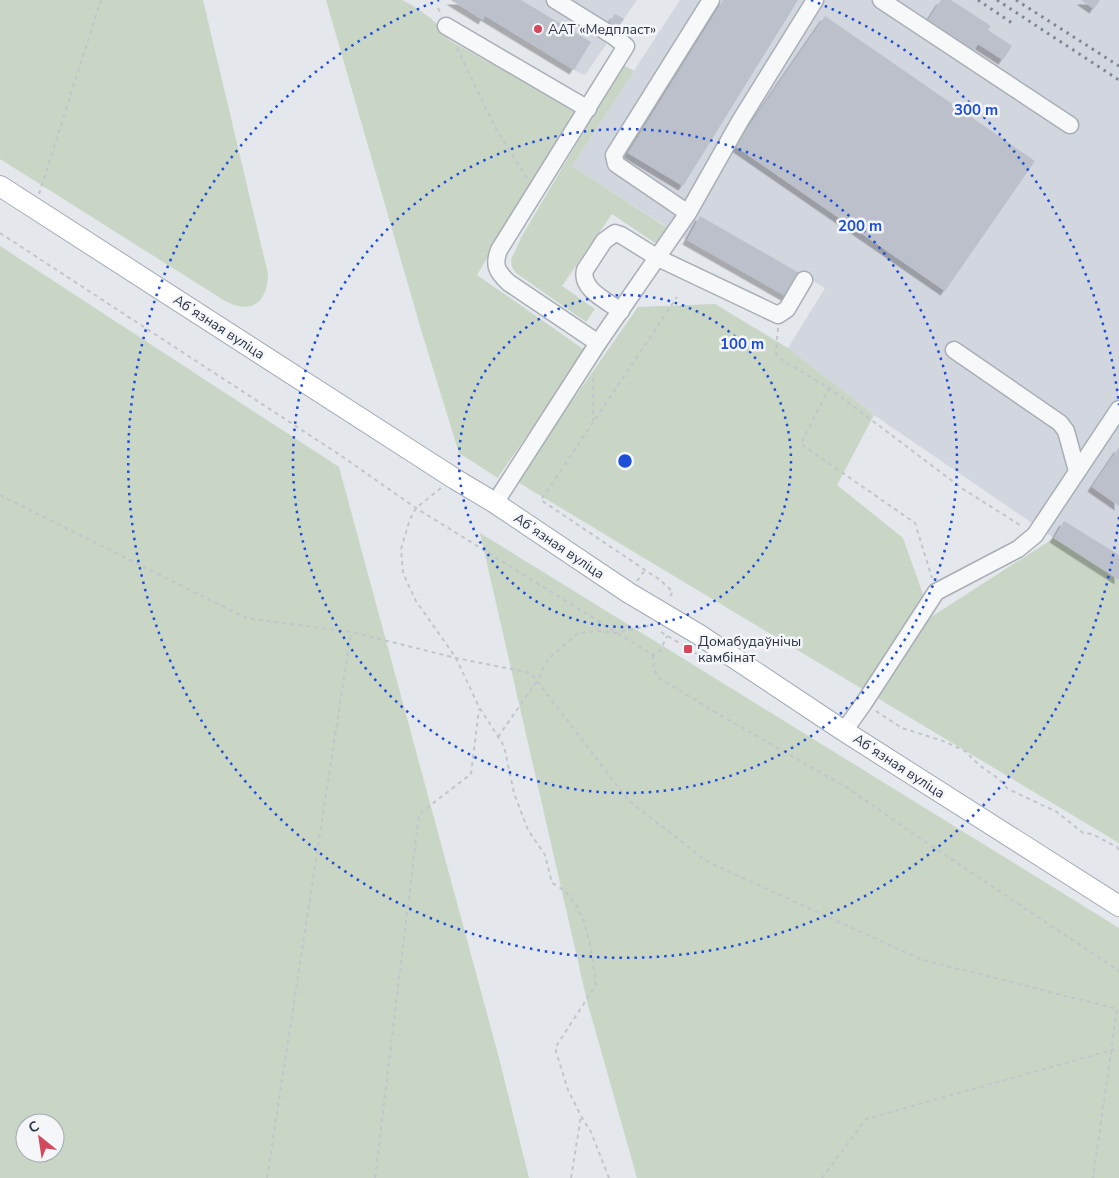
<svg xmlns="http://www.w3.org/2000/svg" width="1119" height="1178" font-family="'Nunito Sans',sans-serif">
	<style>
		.built { fill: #d2d6de }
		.green { fill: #c9d6c5; fill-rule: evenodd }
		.building { fill: #bbc0ca; filter: url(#shadow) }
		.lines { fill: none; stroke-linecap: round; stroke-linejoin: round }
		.minor-casing { stroke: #a9aeb7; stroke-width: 19 }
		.major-casing { stroke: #a3abb8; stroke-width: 22 }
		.path { stroke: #c2c5cb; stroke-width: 2; stroke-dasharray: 4 4; stroke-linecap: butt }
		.minor { stroke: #f7f8fa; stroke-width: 16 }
		.major { stroke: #fff; stroke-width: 20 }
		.rail { stroke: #7d8696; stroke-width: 3; stroke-dasharray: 2.5 5; stroke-linecap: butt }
		.ring { fill: none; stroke: #1d4ed8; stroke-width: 2.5; stroke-dasharray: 2.5 5 }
		.poi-dot { fill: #d1495b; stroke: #f4f6f9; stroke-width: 2 }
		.labels { text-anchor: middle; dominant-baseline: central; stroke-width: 5; stroke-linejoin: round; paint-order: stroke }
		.poi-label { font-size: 14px; fill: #2b3445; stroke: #f4f6f9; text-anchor: start }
		.street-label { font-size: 14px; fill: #2b3445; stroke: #f4f6f9 }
		.centre { fill: #1d4ed8; stroke: #f4f6f9; stroke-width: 2.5 }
		.ring-label { font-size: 15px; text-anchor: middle; font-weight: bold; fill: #1d4ed8; stroke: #f4f6f9; stroke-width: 5; stroke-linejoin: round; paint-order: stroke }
	</style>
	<defs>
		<filter id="shadow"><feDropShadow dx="-4.5" dy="4.5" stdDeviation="0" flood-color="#0004"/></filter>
	</defs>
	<rect width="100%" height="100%" fill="#e4e7ec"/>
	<g class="built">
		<path d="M451,0h186l-52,75 -11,-5 -89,-53 -2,3z"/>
		<path d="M680,0h439v580l-65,-42 -180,-123 -86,-67 37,-60 -24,-14 -14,23 -100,-57 -115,-74z"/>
	</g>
	<g class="green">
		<path d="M0,0h203l65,274c-1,29 -16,41 -43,27l-225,-142z"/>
		<path d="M326,0h76c18,9 38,23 47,40l126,70 -98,165 109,76 -88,126 3,3 -42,-27 -37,-120z"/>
		<path d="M623,65l11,6 -62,95 103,67 -14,14 -49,-33 -50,72 33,23 -9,13 -70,-49 -4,-6 -1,-7 11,-24z"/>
		<path d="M0,246l339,221 160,591 30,120h-529zM25,1123h30v30h-30z"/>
		<path d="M715,304l73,44 86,67 -37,70 66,53 28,79 123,-79 65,42v263l-603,-362 122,-174z"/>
		<path d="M480,533l639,395v250h-482l-50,-177z"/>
	</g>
	<g class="building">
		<path d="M451,0h70l70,42 -17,28 -89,-54 -2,4z"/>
		<path d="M723,0h75l-115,186 -55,-33z"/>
		<path d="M941,0h10l40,26 -3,4 24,16 -9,14 -25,-16 -6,10 -46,-31z"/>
		<path d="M1081,0h19l-6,9z"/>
		<path d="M615,14l9,5 -7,10 -9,-5z"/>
		<path d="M825,16l210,145 -90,130 -210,-145z"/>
		<path d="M700,216l101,58 -14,23 -100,-57z"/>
		<path d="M1119,447v59l-27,-19z"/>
		<path d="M1064,521l55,34v25l-65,-42z"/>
	</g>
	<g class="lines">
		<defs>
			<g id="minor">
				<path d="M881,0l189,125"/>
				<path d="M446,26l142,83"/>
				<path d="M688,213l-72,-49 -2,-9 97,-155"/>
				<path d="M621,311c-14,-10 -41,-22 -36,-41l19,-29 11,-8 6,2 37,23 120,57 9,-6 17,-29"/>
				<path d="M598,343l90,-130 52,-92 75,-121"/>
				<path d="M954,350l106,73 6,8 11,40"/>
				<path d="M495,503l103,-160 -89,-60c-12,-11 -16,-18 -10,-33l127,-204 -13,-10 -58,-36"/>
				<path d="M844,731l20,-28 72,-111 82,-43 17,-14 84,-126"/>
			</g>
			<path id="major" d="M0,186l455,293 40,24 134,90 69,41 146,97 275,175"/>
		</defs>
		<use href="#minor" class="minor-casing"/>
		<use href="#major" class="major-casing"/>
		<g class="path">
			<path d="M438,8l3,6"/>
			<path d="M457,48l38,79 32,51"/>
			<path d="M39,194l62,-194"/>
			<path d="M0,233l340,222 76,53 237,147 7,-4 7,-15"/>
			<path d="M778,328l-2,25 3,5 50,30 134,101 60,38"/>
			<path d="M593,378v43"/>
			<path d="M829,388l-28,56 114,79 17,55"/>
			<path d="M441,488l-25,20 -6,11 -9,30 2,24 13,28 40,57 23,49 25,39 10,47 14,37 17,25 7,28c36,17 39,68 44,102l-41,63 13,42 13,26 10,16 18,46"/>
			<path d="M0,495l246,123 105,14 105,26 75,15 97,127 80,62 212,97 197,50 -24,169"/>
			<path d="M637,581l8,-11"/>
			<path d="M670,596l3,-4 -13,-12 -119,-80 136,-203"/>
			<path d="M661,632l41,25"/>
			<path d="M653,655l1,15 5,8 61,37 126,72 59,41 214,143"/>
			<path d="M876,711l26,17 41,13 22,10 14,14 20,14 9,10 49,23 26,21 9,1 25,13 2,4"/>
			<path d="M498,737l39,-56 11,-22 30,-26 19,-2 19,2 36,-8"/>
			<path d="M267,1178l84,-546"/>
			<path d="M375,1178l44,-364 52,-40 8,-65"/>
			<path d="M571,1178l10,-62"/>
			<path d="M822,1178l44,-59 253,-71"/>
		</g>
		<use href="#minor" class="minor"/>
		<use href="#major" class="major"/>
		<g class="rail">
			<path d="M978,0l37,25"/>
			<path d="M997,0l122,80"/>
			<path d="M1016,0l103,66"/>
		</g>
	</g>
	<g class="ring">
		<circle cx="625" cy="461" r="166"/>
		<circle cx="625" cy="461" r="332"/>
		<path d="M1119 517A497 497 0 1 1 439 0M811 0A497 497 0 0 1 1119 405"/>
	</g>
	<g class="poi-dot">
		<circle cx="538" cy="29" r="5"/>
		<rect x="683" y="644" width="10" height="10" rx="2.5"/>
	</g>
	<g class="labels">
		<g class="poi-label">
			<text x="548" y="29">ААТ «Медпласт»</text>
			<text x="698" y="641">Домабудаўнічы<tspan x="698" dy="16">камбінат</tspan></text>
		</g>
		<g class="street-label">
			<text transform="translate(219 327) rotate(33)">Абʼязная вуліца</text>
			<text transform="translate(559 546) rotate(34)">Абʼязная вуліца</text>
			<text transform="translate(899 766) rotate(33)">Абʼязная вуліца</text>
		</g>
	</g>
	<circle cx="625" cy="461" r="8" class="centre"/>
	<g class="ring-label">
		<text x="976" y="115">300 m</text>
		<text x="860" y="231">200 m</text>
		<text x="742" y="349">100 m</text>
	</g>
	<g transform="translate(40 1138) rotate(330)"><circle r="24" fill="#f4f6f9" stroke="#a4a8b1"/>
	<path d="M0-4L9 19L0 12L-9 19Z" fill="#d1495b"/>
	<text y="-8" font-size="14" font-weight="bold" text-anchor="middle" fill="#2b3445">С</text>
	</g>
</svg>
